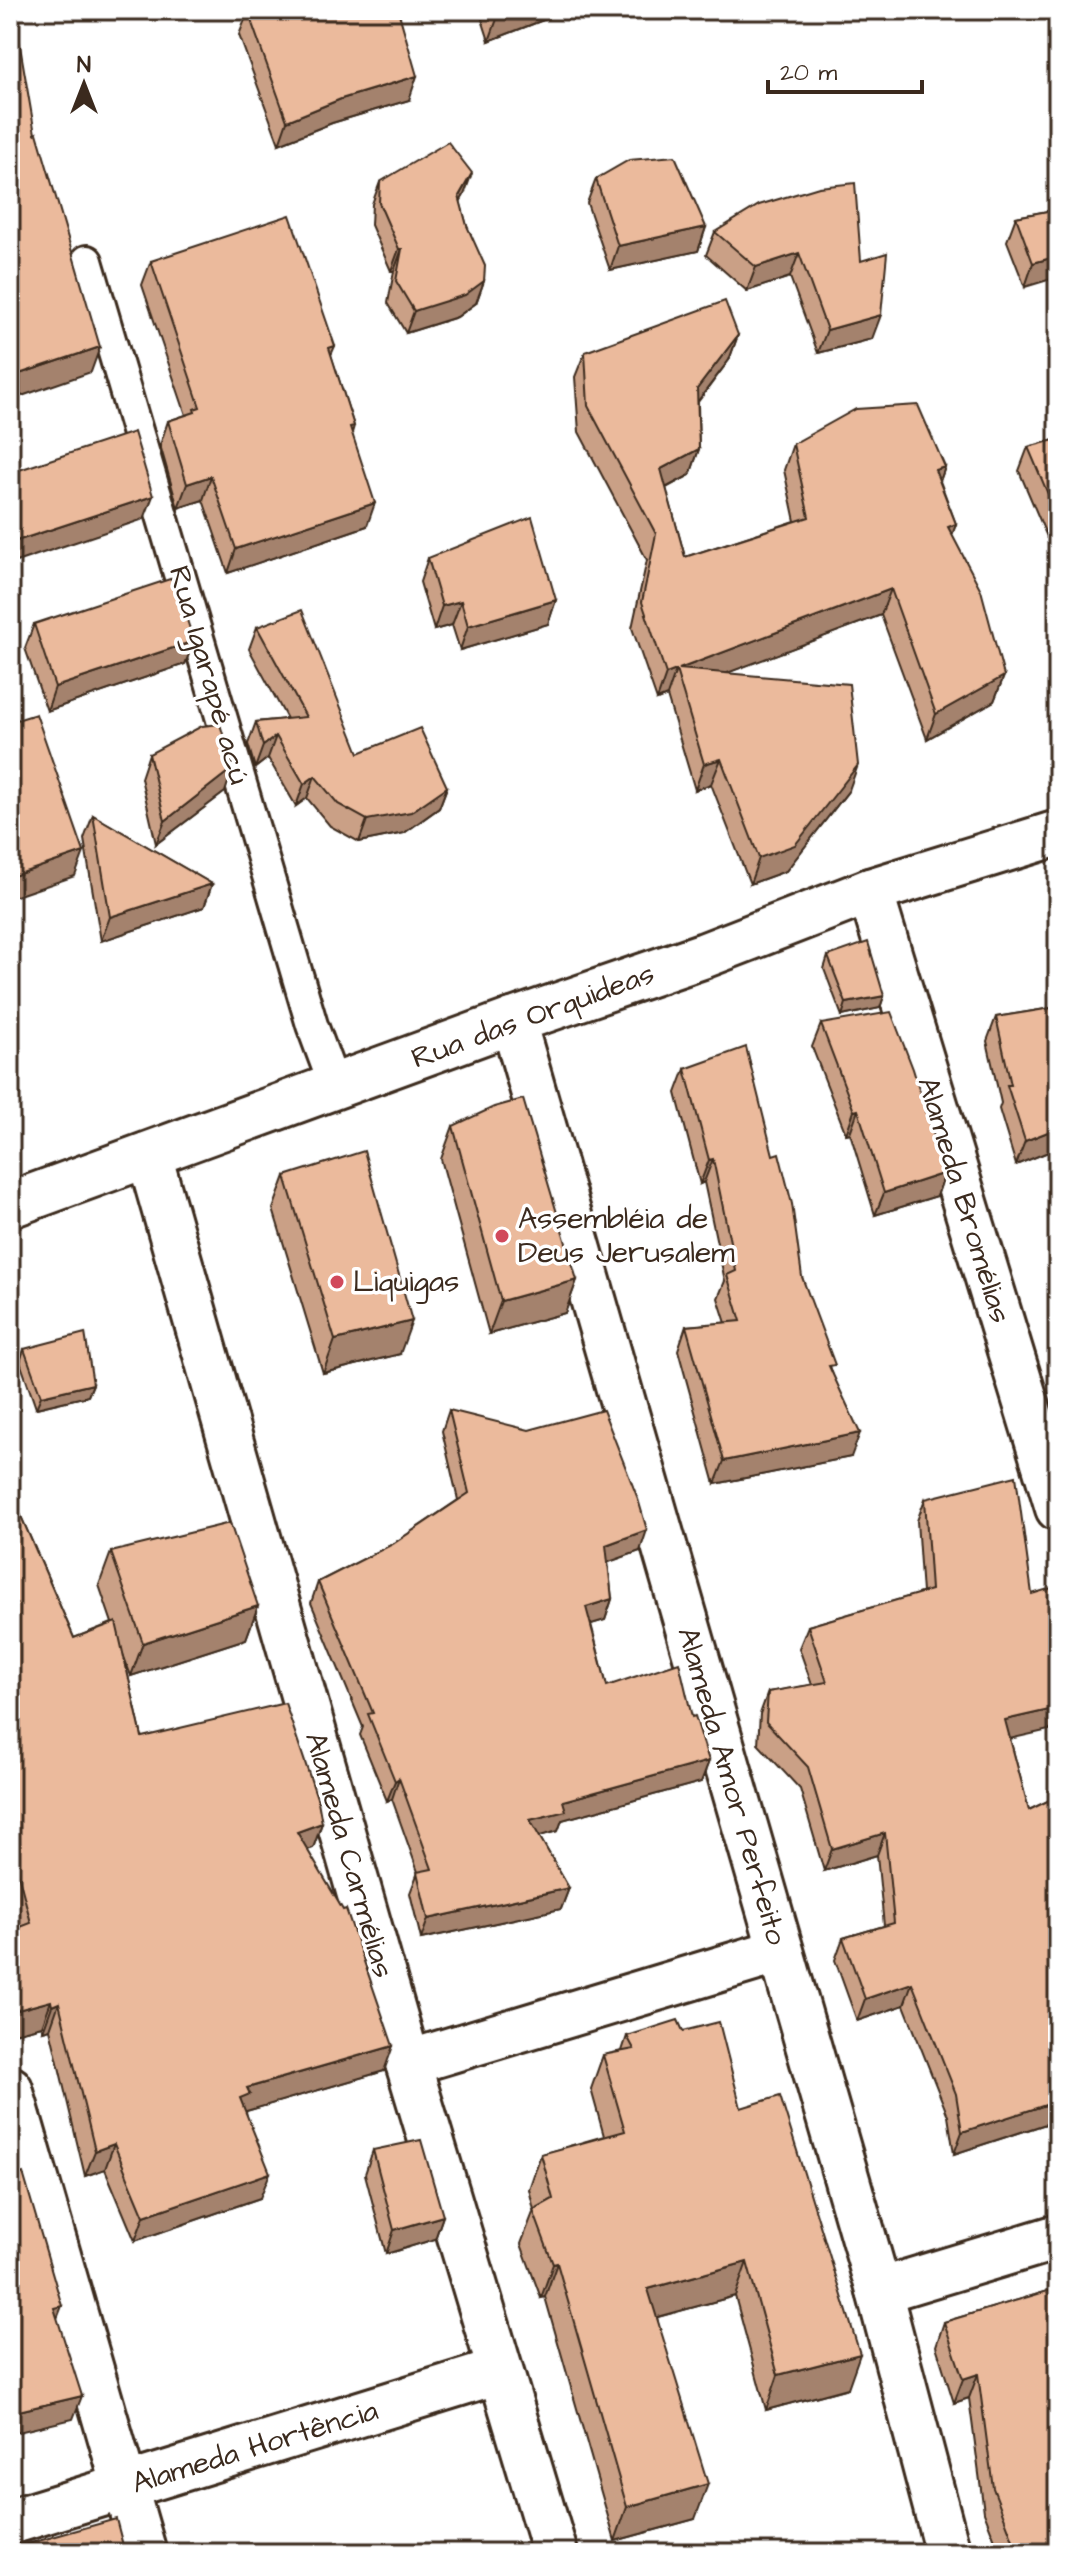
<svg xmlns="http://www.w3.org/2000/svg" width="1068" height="2563" font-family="'Architects Daughter',sans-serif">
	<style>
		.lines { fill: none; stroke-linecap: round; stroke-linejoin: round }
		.lane-casing { stroke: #3b2a1e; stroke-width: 36 }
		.street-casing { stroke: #3b2a1e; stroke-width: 50 }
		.secondary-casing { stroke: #3b2a1e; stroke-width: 50 }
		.lane { stroke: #fff; stroke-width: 30 }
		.street { stroke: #fff; stroke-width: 44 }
		.secondary { stroke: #fff; stroke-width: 44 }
		.wall { fill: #caa086; stroke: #3b2a1e; stroke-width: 2 }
		.shaded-wall { fill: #a4826d; stroke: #3b2a1e; stroke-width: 2 }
		.building { fill: #ebba9c; stroke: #3b2a1e; stroke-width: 2 }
		.poi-dot { fill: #d1495b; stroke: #fff; stroke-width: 3 }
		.labels { text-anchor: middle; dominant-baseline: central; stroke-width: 7; stroke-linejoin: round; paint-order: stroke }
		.street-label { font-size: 30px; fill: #3b2a1e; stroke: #fff }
		.poi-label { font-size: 30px; fill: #3b2a1e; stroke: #fff; text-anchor: start }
	</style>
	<rect width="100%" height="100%" fill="#fff"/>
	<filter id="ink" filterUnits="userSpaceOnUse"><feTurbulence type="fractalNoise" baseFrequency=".0125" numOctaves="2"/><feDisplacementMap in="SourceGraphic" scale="16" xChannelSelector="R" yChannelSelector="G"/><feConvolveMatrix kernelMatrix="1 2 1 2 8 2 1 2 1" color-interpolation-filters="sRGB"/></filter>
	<g filter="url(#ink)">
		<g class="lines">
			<defs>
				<path id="lane" d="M87,261l225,764 23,62"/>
				<g id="street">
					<path d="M870,891l188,617"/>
					<path d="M513,1021l366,1270 69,262"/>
					<path d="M149,1155l259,908 147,490"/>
					<path d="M408,2063l372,-112"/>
					<path d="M10,2089l134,464"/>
					<path d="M879,2291l179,-54"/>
					<path d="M10,2522l489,-151"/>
				</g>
				<path id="secondary" d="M10,1205l503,-184 192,-66 165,-64 188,-58"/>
			</defs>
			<use href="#lane" class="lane-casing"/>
			<use href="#street" class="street-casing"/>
			<use href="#secondary" class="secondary-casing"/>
			<use href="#lane" class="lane"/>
			<use href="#street" class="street"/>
			<use href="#secondary" class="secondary"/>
		</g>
		<g class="wall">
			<path d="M479,10h90l-80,31z"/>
			<path d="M248,12l161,88 -77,23 -53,21 -40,-109z"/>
			<path d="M596,179l110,48 -8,24 -88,19 -23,-67z"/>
			<path d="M380,182l84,13 -4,6 7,25 17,55 -8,22 -19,14 -51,16 -18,-30 6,-32h-3l-20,-46 1,-21z"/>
			<path d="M1058,209l-33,78 -18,-46 9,-24z"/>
			<path d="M715,232l146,29 11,78 -54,14 -28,-76 -43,14 -41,-36z"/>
			<path d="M151,261l184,85 -4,9 23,71 -2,7 15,93 -139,47 -25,-73 -25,8 -18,-63 8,-24 18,-6 -44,-130z"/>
			<path d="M738,335l-9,25 -31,42 1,47 -9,26 -24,13 19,69 110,-36 -11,-51 9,-26 152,23 -5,14 16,43 -4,11 52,141 -10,25 -67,38 -46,-124 -155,58 123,117 -63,81 -36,13 -39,-100 -16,6 -28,-94 -10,4 -25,-72 15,-68 -68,-128 -4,-55 10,-25z"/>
			<path d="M1058,439v94l-11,4 -28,-66 9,-24z"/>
			<path d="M428,558l128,42 -8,24 -88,26 -8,-25 -18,5 -14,-48z"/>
			<path d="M34,624l160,17 -9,23 -138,47 -22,-63z"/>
			<path d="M257,627l102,126 88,34 -8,21 -35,25 -45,9 -29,-16 -23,-28 -11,8 -28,-48 -13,10 -7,-24 8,-22 31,-3 -38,-70z"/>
			<path d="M149,754l76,38 -69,52 -15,-66z"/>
			<path d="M93,815l119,69 -8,23 -103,34 -17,-102z"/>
			<path d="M828,956l56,40 -4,12 -38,8 -18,-47z"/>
			<path d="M1058,1007v141l-42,17 -17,-56 2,-6 -14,-62 9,-24z"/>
			<path d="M821,1024l124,149 -8,23 -62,19 -25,-82 -4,1 -34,-87z"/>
			<path d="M685,1069l117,208 30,95 19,85 -136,27 -37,-134 8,-24 40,-3 -8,-25 7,-17 -21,-99 -4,2 -24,-91z"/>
			<path d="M453,1126l124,154 -12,33 -76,21 -48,-175z"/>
			<path d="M285,1176l115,178 -77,19 -50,-164z"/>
			<path d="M1058,1251v50l-9,-28z"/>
			<path d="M24,1349l69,35 -5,12 -52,12 -16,-46z"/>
			<path d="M449,1410l191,141 -32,11 4,37 -7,21 -14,4 16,62 85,31 17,44 -8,21 -139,38 -4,11 -19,5 30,52 -8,21 -140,30 -11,-46 8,-21 -26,-73 -5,2 -27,-66 3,-8 -52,-124 7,-21 75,-38 65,-44 -16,-69z"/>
			<path d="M10,1491l64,147 38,-15 -13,-38 12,-33 147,54 -12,33 -115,37 -8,-22 19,83 180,86 -9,25 -6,2 77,221 -138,40 14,87 -125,43 -30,-72 -20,7 -35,-147 -7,2 -1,-5 -32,8v-103l6,-2 -6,-26z"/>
			<path d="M925,1499l85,240 19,71 29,-14v326v-2l-104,34 -6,-38 -44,-111 -47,16 -22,-61 8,-22 41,-12 -7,-71 -53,16 -24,-82 -42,-45 2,-30 8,-22 44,-7 -13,-37 9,-22 114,-33 -5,-72z"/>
			<path d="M683,2031l58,77 107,280 -82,22 -31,-114 -78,21 38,202 -80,22 -70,-244 -4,1 -20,-54 13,-34 -5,-21 12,-35 63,-18 -13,-47 12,-34 19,-4 5,-15z"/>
			<path d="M373,2150l70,66 -8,23 -49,15 -21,-80z"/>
			<path d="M1058,2288v265h-58l-16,-41 -15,-114 -15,5 -18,-57 8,-24z"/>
		</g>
		<g class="shaded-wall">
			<path d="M521,10h48l-80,31 8,-22z"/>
			<path d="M417,76l-8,24 -77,23 -53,21 8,-23 54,-22z"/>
			<path d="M472,173l-8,22 -13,23 8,-22z"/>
			<path d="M706,227l-8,24 -88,19 8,-24z"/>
			<path d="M399,249h3l-8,22h-3z"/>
			<path d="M799,253l-9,24 -43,14 9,-24z"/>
			<path d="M1058,256v21l-33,10 8,-24z"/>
			<path d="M484,281l-8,22 -19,14 -51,16 8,-22z"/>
			<path d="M881,315l-9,24 -54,14 9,-23z"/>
			<path d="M738,335l-9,25 -41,54 9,-25z"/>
			<path d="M100,347l-9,25 -81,28v-23z"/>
			<path d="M699,449l-9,26 -38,20 9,-26z"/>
			<path d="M945,467l-9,25 -1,-22z"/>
			<path d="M211,476l-8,24 -25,8 9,-24z"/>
			<path d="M153,496l-9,23 -134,45v-21z"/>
			<path d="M375,503l-8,23 -139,47 8,-24z"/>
			<path d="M1058,512v21l-11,4 9,-24z"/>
			<path d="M956,524l-9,26 1,-23z"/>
			<path d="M891,589l-10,26 -199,75 -3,-21z"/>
			<path d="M556,600l-8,24 -88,26 8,-24z"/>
			<path d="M461,601l-9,24 -18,5 8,-24z"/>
			<path d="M194,641l-9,23 -138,47 8,-24z"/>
			<path d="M676,670l-9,26 -10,4 9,-26z"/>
			<path d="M1004,676l-10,25 -67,38 9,-25z"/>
			<path d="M276,736l-8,22 -13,10 8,-22z"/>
			<path d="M721,759l-10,25 -16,6 9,-26z"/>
			<path d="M858,765l-9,25 -63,81 -36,13 9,-26z"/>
			<path d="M233,768l-8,24 -69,52 9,-23z"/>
			<path d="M315,776l-8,22 -11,8 8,-22z"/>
			<path d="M447,787l-8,21 -35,25 -45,9 8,-22z"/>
			<path d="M84,852l-9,24 -65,22v-21z"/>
			<path d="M212,884l-8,23 -103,34 9,-24z"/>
			<path d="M884,996l-4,12 -38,8 4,-13z"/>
			<path d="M858,1110l-8,23 -4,1 8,-23z"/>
			<path d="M1058,1128v20l-42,17 9,-24z"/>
			<path d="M713,1159l-9,23 -4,2 9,-24z"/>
			<path d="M945,1173l-8,23 -62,19 9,-22z"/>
			<path d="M577,1280l-12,33 -76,21 12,-33z"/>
			<path d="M412,1321l-12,33 -77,19 12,-33z"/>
			<path d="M93,1384l-5,12 -52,12 5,-12z"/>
			<path d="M860,1433l-9,24 -136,27 9,-23z"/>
			<path d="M647,1530l-7,21 -42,15 8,-21z"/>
			<path d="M612,1599l-7,21 -27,8 8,-21z"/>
			<path d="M258,1606l-12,33 -115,37 12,-33z"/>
			<path d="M1058,1708v20l-62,14 9,-22z"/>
			<path d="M709,1761l-8,21 -139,38 -4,11 -36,10 8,-21 33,-19z"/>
			<path d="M399,1778l-7,21 -5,2 8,-20z"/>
			<path d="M322,1823l-9,25 -26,9 10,-25z"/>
			<path d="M885,1833l-8,22 -53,16 8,-22z"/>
			<path d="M569,1888l-8,21 -140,30 7,-20z"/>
			<path d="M912,1983l-8,22 -47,16 8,-22z"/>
			<path d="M51,2001l-9,25 -32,8v-22z"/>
			<path d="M59,2003l-9,26 -7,2 9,-25z"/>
			<path d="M393,2046l-9,25 -141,41 -3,-14 7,-10z"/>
			<path d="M1058,2101v19l-104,34 8,-22z"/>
			<path d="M114,2144l-9,25 -20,7 10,-25z"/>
			<path d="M270,2173l-10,25 -125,43 9,-25z"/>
			<path d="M443,2216l-8,23 -49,15 8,-24z"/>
			<path d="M747,2262l-12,34 -99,27 12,-34z"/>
			<path d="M557,2263l-12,34 -4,1 12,-34z"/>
			<path d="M62,2306l-9,23 1,-21z"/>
			<path d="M860,2354l-12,34 -82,22 12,-35z"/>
			<path d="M978,2374l-9,24 -15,5 9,-24z"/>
			<path d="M82,2396l-9,23 -63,15v-21z"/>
			<path d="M708,2484l-13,35 -80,22 12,-34z"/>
		</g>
		<g class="building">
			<path d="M252,10h146l19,66 -76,23 -54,22 -39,-109z"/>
			<path d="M494,10h27l-24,9z"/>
			<path d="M10,14l6,9 19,111 2,-1 63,214 -90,30z"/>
			<path d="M448,142l24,31 -13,23 8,30 18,40 -1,15 -19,14 -51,16 -18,-30 6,-32h-3l-20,-46 1,-21z"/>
			<path d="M675,156l31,71 -88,19 -22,-67 33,-19z"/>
			<path d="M855,183l6,78 26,-8 -6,62 -54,15 -28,-77 -43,14 -41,-35 44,-27 60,-18z"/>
			<path d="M1058,209v47l-25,7 -17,-46z"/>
			<path d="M290,215l45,131 -6,2 25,78 -4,1 25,76 -139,46 -25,-73 -24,8 -19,-63 27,-9 -1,-3 6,-2 -49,-146z"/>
			<path d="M725,301l13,34 -41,54 2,60 -38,20 24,88 124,-40 -16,-73 63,-35 62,-4 27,62 -10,3 21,54 -8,3 33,63 23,86 -68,38 -45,-125 -212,80 170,15 9,81 -63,80 -36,13 -38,-99 -17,5 -28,-94 -10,4 -24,-72 14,-68 -68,-128 -3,-54z"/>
			<path d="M134,432l19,64 -143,47v-70z"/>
			<path d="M1058,439v73l-2,1 -28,-66z"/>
			<path d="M532,517l24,83 -88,26 -7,-25 -19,5 -14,-48z"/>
			<path d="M173,578l21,63 -139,46 -21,-63z"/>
			<path d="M302,610l57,143 61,-25 27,59 -36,25 -44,8 -29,-16 -23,-28 -11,8 -28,-48 -13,10 -7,-24 50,-5 -49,-90z"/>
			<path d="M36,714l48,138 -74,25v-155z"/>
			<path d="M220,724l13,44 -68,53 -16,-67 53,-28z"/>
			<path d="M93,815l119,69 -102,33z"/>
			<path d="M868,942l16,54 -38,7 -18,-47z"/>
			<path d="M1058,1007v121l-33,13 -18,-56h4l-15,-68z"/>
			<path d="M891,1012l22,57 32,104 -61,20 -26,-83 -4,1 -33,-87z"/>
			<path d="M746,1047l27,108 6,-2 13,51 10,73 33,88 -6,1 31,67 -136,28 -38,-135 55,-5 -14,-46 9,-4 -23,-112 -4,1 -24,-91z"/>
			<path d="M523,1099l54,181 -76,21 -48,-175 41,-19z"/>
			<path d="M364,1151l48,170 -77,19 -50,-164z"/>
			<path d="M85,1333l8,51 -52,12 -17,-47z"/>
			<path d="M449,1410l80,20 74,-20 35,89 9,31 -41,15 6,54 -26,8 21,79 72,-24 13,55 3,-1 14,45 -146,40 3,10 -36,9 39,68 -141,31 -11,-47 15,-3 -33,-91 -4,3 -27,-67 5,-1 -55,-131 75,-38 76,-51z"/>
			<path d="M1016,1476l16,118 26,-8v122l-53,12 24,90 29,-14v305l-96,31 -6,-38 -44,-111 -47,16 -22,-61 51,-15 -9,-90 -53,16 -24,-82 -42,-45 2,-30 59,-10 -19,-56 123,-36 -6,-91z"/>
			<path d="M10,1491l64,147 42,-16 26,115 143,-34 33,98 4,22 -25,9 46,78 3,-1 47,137 -146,42 3,6 -10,4 30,75 -126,43 -30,-72 -19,7 -36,-148 -7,3 -1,-5 -41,11v-81l21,-8 -20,-76 -1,1z"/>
			<path d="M230,1523l28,83 -115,37 -32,-91z"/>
			<path d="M678,2020l5,11 36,-9 22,86 39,-12 80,258 -82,21 -31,-113 -99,27 60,195 -81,23 -70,-244 -4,1 -20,-54 20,-11 -12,-45 84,-23 -22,-76 31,-6 -7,-13z"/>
			<path d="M421,2140l22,76 -49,14 -21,-80z"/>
			<path d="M23,2173l39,133 -8,2 28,88 -72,17v-235z"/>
			<path d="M1058,2288v265h-40l-25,-65 -15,-114 -15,5 -19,-57z"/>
			<path d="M116,2519l9,34h-115v-4z"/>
		</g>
	</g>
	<g class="poi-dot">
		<circle cx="502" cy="1236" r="8"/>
		<circle cx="337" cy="1282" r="8"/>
	</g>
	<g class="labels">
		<g class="street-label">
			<text transform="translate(209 675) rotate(74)">Rua Igarapé acú</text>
			<text transform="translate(533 1016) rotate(-20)">Rua das Orquideas</text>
			<text transform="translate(964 1200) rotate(73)">Alameda Bromélias</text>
			<text transform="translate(732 1786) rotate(74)">Alameda Amor Perfeito</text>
			<text transform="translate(349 1855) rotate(74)">Alameda Carmélias</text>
			<text transform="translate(255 2447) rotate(-17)">Alameda Hortência</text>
		</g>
		<g class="poi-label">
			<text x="518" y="1219">Assembléia de<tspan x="518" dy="34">Deus Jerusalem</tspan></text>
			<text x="353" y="1282">Liquigas</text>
		</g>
	</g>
	<rect width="1068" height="2563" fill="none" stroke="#fff" stroke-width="40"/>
	<rect x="20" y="20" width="1028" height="2523" fill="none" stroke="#3b2a1e" stroke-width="3" filter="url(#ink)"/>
	<g transform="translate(84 84)" stroke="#ffffff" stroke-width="6" paint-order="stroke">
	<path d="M0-6L14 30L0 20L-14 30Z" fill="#3b2a1e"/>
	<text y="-12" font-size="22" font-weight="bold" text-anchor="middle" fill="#3b2a1e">N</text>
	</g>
	<path d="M768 80v12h154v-12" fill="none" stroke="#3b2a1e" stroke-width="4"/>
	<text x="780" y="80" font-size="24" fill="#3b2a1e" stroke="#ffffff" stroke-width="6" paint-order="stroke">20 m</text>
</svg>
